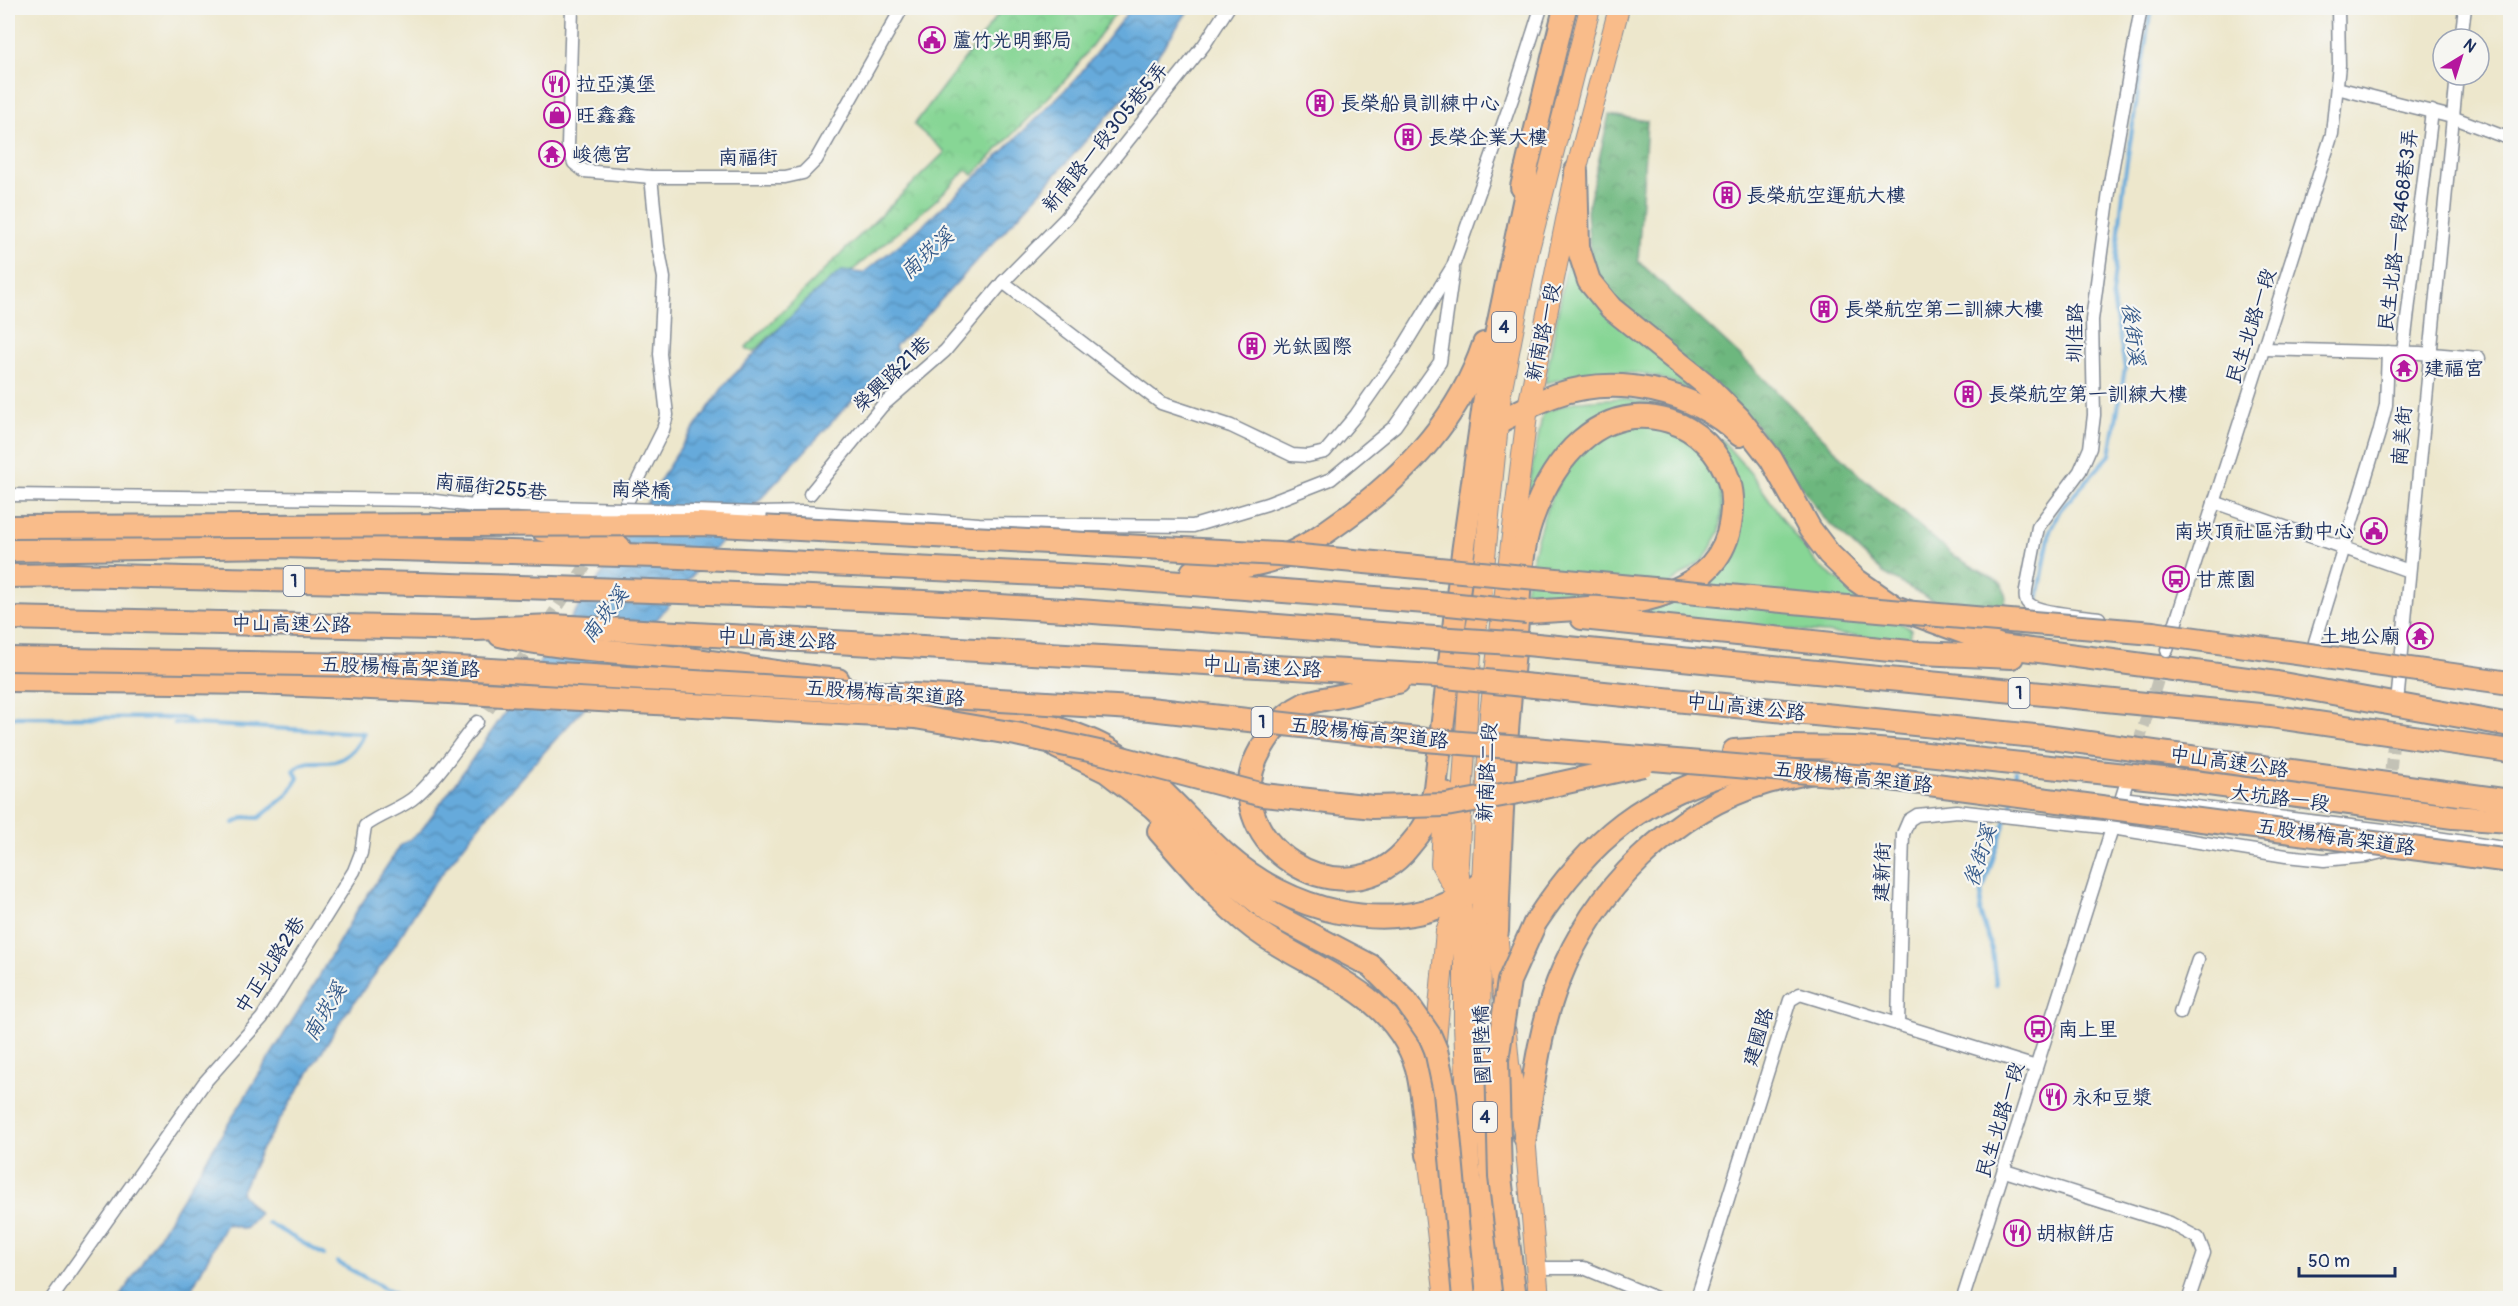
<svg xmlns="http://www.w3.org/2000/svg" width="2518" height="1306" font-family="Pangolin,'LXGW WenKai TC',sans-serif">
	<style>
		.grass { fill: #87d695; stroke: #51827a; stroke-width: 1.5 }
		.forest { fill: url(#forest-crowns); stroke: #44736e; stroke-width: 1.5 }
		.park { fill: url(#park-crowns); stroke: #51827a; stroke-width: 1.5 }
		.water { fill: url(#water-waves); stroke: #406c9c; stroke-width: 1.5 }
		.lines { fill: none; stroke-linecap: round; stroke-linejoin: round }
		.stream { stroke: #66aadb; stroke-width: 4 }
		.minor-tunnel { stroke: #c3c2b6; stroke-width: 12; stroke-dasharray: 12 6; stroke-linecap: butt }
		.minor-casing { stroke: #848b95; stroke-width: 15 }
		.primary-casing { stroke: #848b95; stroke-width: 22 }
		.motorway-casing { stroke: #848b95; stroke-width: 26 }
		.minor { stroke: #fff; stroke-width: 12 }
		.primary { stroke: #f9bc8a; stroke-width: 20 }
		.motorway { stroke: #f9bc8a; stroke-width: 22 }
		.minor-bridge-casing { stroke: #848b95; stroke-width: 15; stroke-linecap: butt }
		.motorway-bridge-casing { stroke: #848b95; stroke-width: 26; stroke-linecap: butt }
		.minor-bridge { stroke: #fff; stroke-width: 12 }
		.motorway-bridge { stroke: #f9bc8a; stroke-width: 22 }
		.labels { text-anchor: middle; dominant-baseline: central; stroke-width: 4.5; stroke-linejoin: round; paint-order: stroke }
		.shield { fill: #f6f6f2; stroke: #5d6b8a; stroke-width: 1.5 }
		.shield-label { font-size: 18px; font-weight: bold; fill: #1b2f5e }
		.poi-label { font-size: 20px; fill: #1b2f5e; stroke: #f6f6f2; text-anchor: start }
		.street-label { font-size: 20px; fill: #1b2f5e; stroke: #f6f6f2 }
		.water-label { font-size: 21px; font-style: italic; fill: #355a8a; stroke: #f6f6f2 }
	</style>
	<defs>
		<pattern id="forest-crowns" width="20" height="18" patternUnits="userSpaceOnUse" patternTransform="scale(1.5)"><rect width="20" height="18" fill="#6db77e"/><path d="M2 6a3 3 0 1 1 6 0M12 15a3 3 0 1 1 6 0" fill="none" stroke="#59956a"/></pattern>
		<pattern id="park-crowns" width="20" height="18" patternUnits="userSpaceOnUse" patternTransform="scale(1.5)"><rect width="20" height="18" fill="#87d695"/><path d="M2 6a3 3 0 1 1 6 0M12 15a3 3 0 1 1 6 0" fill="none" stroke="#74b883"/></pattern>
		<pattern id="water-waves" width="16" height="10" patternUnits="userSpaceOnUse" patternTransform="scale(1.5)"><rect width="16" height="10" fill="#66aadb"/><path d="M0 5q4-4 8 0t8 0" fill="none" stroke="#538bb5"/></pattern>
	</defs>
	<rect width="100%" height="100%" fill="#f6f6f2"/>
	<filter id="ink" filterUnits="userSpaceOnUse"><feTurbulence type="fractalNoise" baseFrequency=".0167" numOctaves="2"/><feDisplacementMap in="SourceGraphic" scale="12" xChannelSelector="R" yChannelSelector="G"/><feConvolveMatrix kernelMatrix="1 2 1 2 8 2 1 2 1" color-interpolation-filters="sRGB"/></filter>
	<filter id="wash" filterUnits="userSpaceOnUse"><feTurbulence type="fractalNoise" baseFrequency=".008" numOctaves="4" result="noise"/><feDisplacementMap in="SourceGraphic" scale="24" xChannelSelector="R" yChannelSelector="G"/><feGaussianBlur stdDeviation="1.35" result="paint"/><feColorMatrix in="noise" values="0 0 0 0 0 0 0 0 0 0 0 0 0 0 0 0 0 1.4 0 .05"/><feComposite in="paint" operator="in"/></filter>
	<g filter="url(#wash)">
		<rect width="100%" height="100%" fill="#ede7cc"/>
		<g class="grass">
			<path d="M1570,247l121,139 -3,3c-11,-4 -23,-11 -35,-13 -36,-8 -73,-1 -108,7z"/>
			<path d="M1621,398l41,7 3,4c-77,-6 -100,23 -133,86l-5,-2 16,-81 35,-11z"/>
			<path d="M1649,424l36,14 27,26 11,33 -3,34 -15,27 -38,28 -74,14 -70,-1c14,-62 26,-138 90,-169 10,-5 25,-4 36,-6z"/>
			<path d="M1721,439l32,37 41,59 25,31 66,48 26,15 -3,12 -283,-27 101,-56 -9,-115z"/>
		</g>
		<path class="forest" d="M1609,115l38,6 -9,140 113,105 111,111 92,79 49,28 3,14 -3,9 -64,-3 -56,-31 -59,-55 -70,-96 -136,-117 -27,-37 -4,-57z"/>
		<path class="park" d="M1003,8h117l-52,69 -95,98 -7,-5 -30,30 -78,66 -86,68 -13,13 -5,4 -7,-1 -1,-3 199,-195 -31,-27z"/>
		<path class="water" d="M1131,8h59l-45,66 -103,116 -125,136 -22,20 6,14 -21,22 -21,11 -146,157 -118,146 -106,117 -60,77 -42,68 -43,58 -83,134 -20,43 18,21 -14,15 -19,-5 -39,74h-67l184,-296 52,-90 45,-67 19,-13 51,-71 148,-212 57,-95 50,-71 83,-85 32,-27 22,2 51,-40 81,-74 80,-79z"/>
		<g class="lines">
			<g class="stream">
				<path d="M2037,605l13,-74 10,-21 50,-55 15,-87 -13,-73 13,-120 26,-167"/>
				<path d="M8,717l177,1 6,4"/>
				<path d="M174,723l190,10c-23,49 -52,16 -70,37l4,8 -11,17 -28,23 -14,-1 -11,6"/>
				<path d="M2014,788l2,-17"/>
				<path d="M1996,985l-4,-35 -12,-38 2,-20 30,-91"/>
				<path d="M268,1223l56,32"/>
				<path d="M337,1262l65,36"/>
			</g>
		</g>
	</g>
	<g filter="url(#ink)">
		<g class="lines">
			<g class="minor-tunnel">
				<path d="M488,710l107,-158"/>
				<path d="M2128,778l39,-128"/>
				<path d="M2389,788l8,-87"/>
			</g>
			<defs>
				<g id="minor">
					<path d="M572,8l-4,138 6,17 10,8 67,6h134l18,-4 13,-13 86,-152"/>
					<path d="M2461,39l4,-31"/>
					<path d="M2337,88l115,29 58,22"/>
					<path d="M1003,282l158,121 70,23 61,29 16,1 17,-4 31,-37 45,-64 52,-85 60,-170 28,-88"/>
					<path d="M2264,349l156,4 59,5"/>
					<path d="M2403,353l29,-242"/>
					<path d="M810,494l72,-88 63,-55 58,-69 63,-64 138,-173 24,-37"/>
					<path d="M8,495l420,5 91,12 36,1"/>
					<path d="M477,500l58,1"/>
					<path d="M2214,502l195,69"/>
					<path d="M761,513l43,-1 175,12 214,2 74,-22 64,-25 64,-53 45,-64 13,-92"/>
					<path d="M617,514h4l42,-84 4,-15 -7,-61 4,-76 -6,-32 -7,-69"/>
					<path d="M2099,618c-15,-2 -62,-5 -71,-15 -4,-4 -2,-8 -2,-13l12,-63 42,-56 10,-23 4,-33 -2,-95 19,-143 30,-169"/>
					<path d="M2315,642l64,-209 7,-28 2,-53"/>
					<path d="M2167,650l165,-516 7,-69 -1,-57"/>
					<path d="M2398,693l59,-618"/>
					<path d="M2122,798l262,32 126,19"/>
					<path d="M2180,1013l18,-53"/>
					<path d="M1898,1024l5,-190 6,-14 8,-5 40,-4 155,17 174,28 38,4 42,-4 24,-6"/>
					<path d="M2005,1171l165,52 28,15 6,15 -15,45"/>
					<path d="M1536,1268h48l72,30"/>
					<path d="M52,1298l152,-215 58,-65 92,-147 7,-18 4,-27c17,-13 37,-17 52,-31 22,-19 41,-50 60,-73"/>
					<path d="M1697,1298l93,-298 10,-6 236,73"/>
					<path d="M1963,1298l164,-517"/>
				</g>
				<g id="primary">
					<path d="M1445,792l-4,72 16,29"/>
					<path d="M1492,916l5,15 6,66"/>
					<path d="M1506,1032l3,32 16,73 14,161"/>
					<path d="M1435,1051l11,-120 13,-31"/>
					<path d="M1429,1140l-1,15 17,143"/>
					<path d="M1482,1298l-13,-137 -5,-138v-87l-6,-73 13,-209 9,-45 21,-216 28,-144 61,-241"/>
					<path d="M1499,1298l-19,-266 2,-150 8,-169 38,-306 48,-236 43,-163"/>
				</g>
				<g id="motorway">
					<path d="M1576,171l2,76 11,34 22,27 93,75 35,35 32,41 39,70 19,25 27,26 39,27 106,39 276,37 233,42"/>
					<path d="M1522,187l43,-179"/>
					<path d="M1498,422c19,-9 38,-20 58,-27 61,-21 137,-5 184,40"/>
					<path d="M543,530l76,17"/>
					<path d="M8,550l273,-4 377,10 445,21 336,26"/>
					<path d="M1192,572c29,-2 61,-5 89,-15 22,-8 41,-22 59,-35 64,-45 119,-103 144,-178"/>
					<path d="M8,576l65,-1c297,8 594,14 890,29 158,8 315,23 472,34"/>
					<path d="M8,618l467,11 78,-3 883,50"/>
					<path d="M1582,618l337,35 93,4"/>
					<path d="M500,635c59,14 120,16 180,23 53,6 105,17 158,22"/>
					<path d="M1527,644l743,72 240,35"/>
					<path d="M8,680l249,3 136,6"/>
					<path d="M1398,682c-18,3 -35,9 -53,13 -13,3 -28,4 -40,9 -19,9 -34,27 -44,45 -52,91 85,180 149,96 6,-7 15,-17 18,-26 3,-9 4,-20 7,-31l28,-235 26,-184 38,-181 -1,-17"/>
					<path d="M1534,686l511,51 465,64"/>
					<path d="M953,704c47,10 120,23 160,48 44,27 76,70 114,104 61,54 157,81 233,42 8,-4 15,-11 22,-16"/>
					<path d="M1057,747l49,24 47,36 76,72 43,35 99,52 35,35"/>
					<path d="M1734,751l57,-4 62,1 64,5 284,30 252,34 57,4"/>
					<path d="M1159,831c32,36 66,79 107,106 57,37 130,59 151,131 7,28 8,58 11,87"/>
					<path d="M1535,923c54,-83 112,-132 210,-154"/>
					<path d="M1497,931c3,-100 8,-199 19,-298 3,-34 4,-81 15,-112 21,-60 67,-121 138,-100 28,8 51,32 60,60 5,16 3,37 -1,53 -22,77 -137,73 -201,78"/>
					<path d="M1525,1137c8,-52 14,-106 33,-155 35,-91 115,-173 210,-200 40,-11 81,-15 121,-23"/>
				</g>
			</defs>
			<use href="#minor" class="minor-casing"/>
			<use href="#primary" class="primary-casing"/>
			<use href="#motorway" class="motorway-casing"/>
			<use href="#minor" class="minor"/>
			<use href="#primary" class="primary"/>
			<use href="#motorway" class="motorway"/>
			<defs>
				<path id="minor-bridge" d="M521,506l240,7"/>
				<g id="motorway-bridge">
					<path d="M8,527l692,-3 579,30 600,56 274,23 357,50"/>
					<path d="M1439,603l88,9"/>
					<path d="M1435,638l92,6"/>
					<path d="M8,659l416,7 726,43 276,31 465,39 619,82"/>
					<path d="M1436,676l98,10"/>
					<path d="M393,689l522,28 101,17 87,19 160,42 110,12 73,-2 89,-16 108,-24"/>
					<path d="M1406,1001l24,35 6,14 9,42 19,206"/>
					<path d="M1515,1298l-15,-121 -3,-117 12,-79 26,-58"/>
				</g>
			</defs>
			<use href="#minor-bridge" class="minor-bridge-casing"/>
			<use href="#motorway-bridge" class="motorway-bridge-casing"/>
			<use href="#minor-bridge" class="minor-bridge"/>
			<use href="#motorway-bridge" class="motorway-bridge"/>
		</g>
	</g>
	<defs>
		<symbol id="civic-ring" viewBox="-11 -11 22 22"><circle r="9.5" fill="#f6f6f2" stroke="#b5179e" stroke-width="1.5"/><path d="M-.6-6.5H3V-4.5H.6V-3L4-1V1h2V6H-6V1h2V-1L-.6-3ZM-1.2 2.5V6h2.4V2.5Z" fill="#b5179e"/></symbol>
		<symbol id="restaurant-ring" viewBox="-11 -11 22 22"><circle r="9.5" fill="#f6f6f2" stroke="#b5179e" stroke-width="1.5"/><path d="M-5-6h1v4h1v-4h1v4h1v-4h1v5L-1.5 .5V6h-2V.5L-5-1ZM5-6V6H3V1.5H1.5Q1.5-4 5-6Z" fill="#b5179e"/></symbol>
		<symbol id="building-ring" viewBox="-11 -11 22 22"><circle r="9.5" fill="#f6f6f2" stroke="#b5179e" stroke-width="1.5"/><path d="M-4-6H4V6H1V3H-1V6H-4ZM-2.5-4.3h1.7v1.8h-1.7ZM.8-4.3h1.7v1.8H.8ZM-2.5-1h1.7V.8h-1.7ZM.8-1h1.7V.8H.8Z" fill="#b5179e"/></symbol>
		<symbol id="shop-ring" viewBox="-11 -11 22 22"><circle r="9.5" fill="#f6f6f2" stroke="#b5179e" stroke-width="1.5"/><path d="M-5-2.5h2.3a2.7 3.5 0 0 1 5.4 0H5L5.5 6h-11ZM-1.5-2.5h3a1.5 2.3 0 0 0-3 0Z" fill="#b5179e"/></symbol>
		<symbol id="temple-ring" viewBox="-11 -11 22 22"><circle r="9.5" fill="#f6f6f2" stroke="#b5179e" stroke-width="1.5"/><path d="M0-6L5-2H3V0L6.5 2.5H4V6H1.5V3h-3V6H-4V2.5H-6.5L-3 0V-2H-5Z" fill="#b5179e"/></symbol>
		<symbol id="bus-ring" viewBox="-11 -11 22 22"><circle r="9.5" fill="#f6f6f2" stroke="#b5179e" stroke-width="1.5"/><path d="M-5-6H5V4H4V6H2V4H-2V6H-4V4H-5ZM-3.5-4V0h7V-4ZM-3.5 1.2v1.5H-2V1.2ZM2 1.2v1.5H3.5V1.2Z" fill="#b5179e"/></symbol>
	</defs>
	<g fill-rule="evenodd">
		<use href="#civic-ring" x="917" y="25" width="30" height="30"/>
		<use href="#restaurant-ring" x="541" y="69" width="30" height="30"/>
		<use href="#building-ring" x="1305" y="88" width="30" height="30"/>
		<use href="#shop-ring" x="542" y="100" width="30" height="30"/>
		<use href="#building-ring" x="1393" y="122" width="30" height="30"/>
		<use href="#temple-ring" x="537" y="139" width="30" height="30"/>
		<use href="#building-ring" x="1712" y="180" width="30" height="30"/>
		<use href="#building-ring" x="1809" y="294" width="30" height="30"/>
		<use href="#building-ring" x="1237" y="331" width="30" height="30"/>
		<use href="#temple-ring" x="2389" y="353" width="30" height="30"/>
		<use href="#building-ring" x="1953" y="379" width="30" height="30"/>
		<use href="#civic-ring" x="2359" y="516" width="30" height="30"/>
		<use href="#bus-ring" x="2161" y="564" width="30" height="30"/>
		<use href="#temple-ring" x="2405" y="621" width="30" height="30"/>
		<use href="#bus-ring" x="2023" y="1014" width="30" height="30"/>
		<use href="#restaurant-ring" x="2038" y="1082" width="30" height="30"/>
		<use href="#restaurant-ring" x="2002" y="1218" width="30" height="30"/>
	</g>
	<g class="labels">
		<g class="shield">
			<rect x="1492" y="312" width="24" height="30" rx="4.5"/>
			<rect x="283.5" y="566" width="21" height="30" rx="4.5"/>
			<rect x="2008.5" y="678" width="21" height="30" rx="4.5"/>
			<rect x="1251.5" y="707" width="21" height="30" rx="4.5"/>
			<rect x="1473" y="1102" width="24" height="30" rx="4.5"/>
		</g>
		<g class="shield-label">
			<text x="1504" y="327">4</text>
			<text x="294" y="581">1</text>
			<text x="2019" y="693">1</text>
			<text x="1262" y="722">1</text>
			<text x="1485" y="1117">4</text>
		</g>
		<g class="poi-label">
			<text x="952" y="40">蘆竹光明郵局</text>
			<text x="576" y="84">拉亞漢堡</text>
			<text x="1340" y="103">長榮船員訓練中心</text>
			<text x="576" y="115">旺鑫鑫</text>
			<text x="1428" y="137">長榮企業大樓</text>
			<text x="572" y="154">峻德宮</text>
			<text x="1746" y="195">長榮航空運航大樓</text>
			<text x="1844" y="309">長榮航空第二訓練大樓</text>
			<text x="1272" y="346">光鈦國際</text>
			<text x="2424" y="368">建福宮</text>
			<text x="1988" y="394">長榮航空第一訓練大樓</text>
			<text x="2354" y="531" text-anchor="end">南崁頂社區活動中心</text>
			<text x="2196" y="579">甘蔗園</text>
			<text x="2400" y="636" text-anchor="end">土地公廟</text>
			<text x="2058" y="1029">南上里</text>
			<text x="2072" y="1097">永和豆漿</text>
			<text x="2036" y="1233">胡椒餅店</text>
		</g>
		<g class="street-label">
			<text transform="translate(1105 137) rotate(-51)">新南路一段305巷5弄</text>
			<text x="748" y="157">南福街</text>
			<text transform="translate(2398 230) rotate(-83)">民生北路一段468巷3弄</text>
			<text transform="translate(2251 326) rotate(-72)">民生北路一段</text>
			<text transform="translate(1543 332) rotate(-78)">新南路一段</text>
			<text transform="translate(2075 333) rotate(-89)">圳佳路</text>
			<text transform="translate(892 374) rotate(-44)">榮興路21巷</text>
			<text transform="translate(2402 436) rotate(-85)">南美街</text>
			<text transform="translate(491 487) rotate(6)">南福街255巷</text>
			<text transform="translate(641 490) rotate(2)">南榮橋</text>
			<text transform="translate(291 624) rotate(1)">中山高速公路</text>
			<text transform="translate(777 639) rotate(3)">中山高速公路</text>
			<text transform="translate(400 667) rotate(2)">五股楊梅高架道路</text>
			<text transform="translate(1262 667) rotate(3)">中山高速公路</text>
			<text transform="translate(885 693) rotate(4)">五股楊梅高架道路</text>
			<text transform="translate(1746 707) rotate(6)">中山高速公路</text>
			<text transform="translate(1369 733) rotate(6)">五股楊梅高架道路</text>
			<text transform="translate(2229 762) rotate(8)">中山高速公路</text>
			<text transform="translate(1487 772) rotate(-87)">新南路二段</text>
			<text transform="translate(1853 777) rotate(6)">五股楊梅高架道路</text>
			<text transform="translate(2280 798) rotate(7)">大坑路一段</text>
			<text transform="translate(2336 837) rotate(8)">五股楊梅高架道路</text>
			<text transform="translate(1882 872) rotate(-88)">建新街</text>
			<text transform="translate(270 965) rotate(-57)">中正北路2巷</text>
			<text transform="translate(1758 1037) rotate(-73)">建國路</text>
			<text transform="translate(1482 1045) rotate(-92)">國門陸橋</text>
			<text transform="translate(2000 1120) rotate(-73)">民生北路一段</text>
		</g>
		<g class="water-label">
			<text transform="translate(927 254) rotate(-42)">南崁溪</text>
			<text transform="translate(2133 334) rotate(83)">後街溪</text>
			<text transform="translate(605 615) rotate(-53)">南崁溪</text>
			<text transform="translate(1980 856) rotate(-72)">後街溪</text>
			<text transform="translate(325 1012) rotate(-59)">南崁溪</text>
		</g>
	</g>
	<rect width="2518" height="1306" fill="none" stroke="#f6f6f2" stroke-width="30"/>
	<g transform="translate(2461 57) rotate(38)"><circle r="28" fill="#f6f6f2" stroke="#9ea6b7" stroke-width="1.5"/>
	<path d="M0-4.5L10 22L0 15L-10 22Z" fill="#b5179e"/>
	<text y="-9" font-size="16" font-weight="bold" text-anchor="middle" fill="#1b2f5e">N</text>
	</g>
	<path d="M2299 1267v9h96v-9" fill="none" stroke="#1b2f5e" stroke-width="3"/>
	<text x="2308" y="1267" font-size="18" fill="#1b2f5e" stroke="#f6f6f2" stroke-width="4.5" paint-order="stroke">50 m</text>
</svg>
